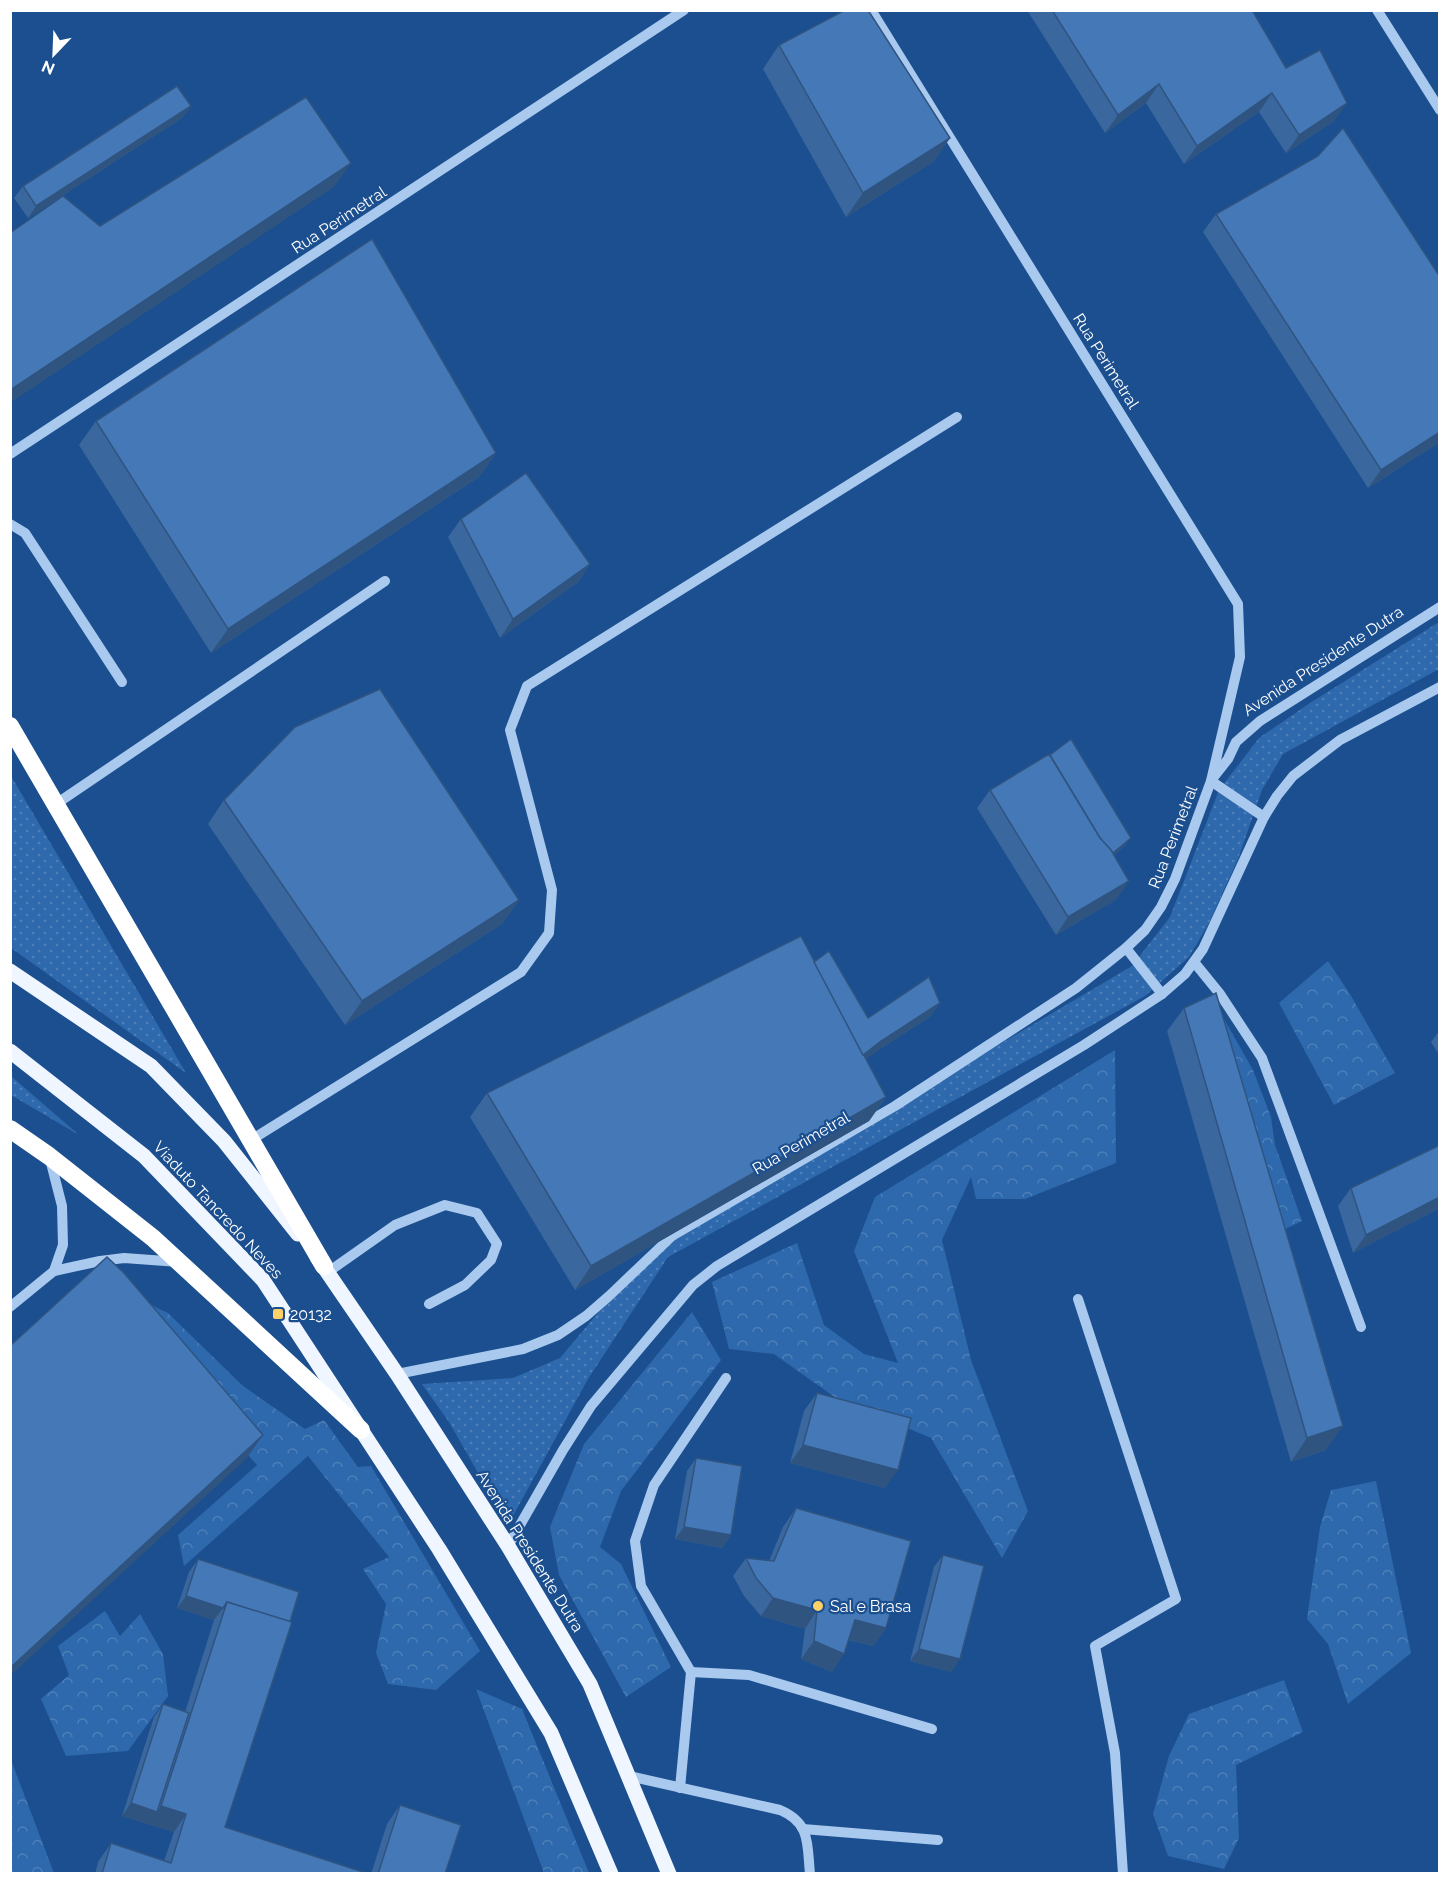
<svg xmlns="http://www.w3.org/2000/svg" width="1450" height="1884" font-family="Raleway,sans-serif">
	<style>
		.grass { fill: url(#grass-dots) }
		.forest { fill: url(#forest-crowns) }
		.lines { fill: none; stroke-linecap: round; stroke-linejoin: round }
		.minor { stroke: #a9c9ee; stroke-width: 10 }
		.major { stroke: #f0f6ff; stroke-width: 15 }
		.highway { stroke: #fff; stroke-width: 18 }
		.wall { fill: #3a679d }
		.shaded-wall { fill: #305480 }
		.building { fill: #4478b7; stroke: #305480; stroke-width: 1.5 }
		.poi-dot { fill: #ffd166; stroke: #1b4f8f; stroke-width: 2 }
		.labels { text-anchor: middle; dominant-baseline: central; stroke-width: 4.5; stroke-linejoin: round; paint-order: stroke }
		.street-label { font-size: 16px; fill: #fff; stroke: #1b4f8f }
		.poi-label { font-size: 16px; fill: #fff; stroke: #1b4f8f; text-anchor: start }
	</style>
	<defs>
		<pattern id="grass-dots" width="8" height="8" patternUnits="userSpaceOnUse" patternTransform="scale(1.5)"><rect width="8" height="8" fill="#2e69ad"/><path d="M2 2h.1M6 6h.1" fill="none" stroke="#4d80b9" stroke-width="1.8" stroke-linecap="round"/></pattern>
		<pattern id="forest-crowns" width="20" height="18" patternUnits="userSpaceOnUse" patternTransform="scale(1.5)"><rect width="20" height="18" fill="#2e69ad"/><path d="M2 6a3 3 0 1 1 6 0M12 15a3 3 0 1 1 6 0" fill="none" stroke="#4d80b9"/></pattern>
	</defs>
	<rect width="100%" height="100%" fill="#1b4f8f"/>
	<g class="grass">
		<path d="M1439,622v47l-156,85 -21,36 -24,69 -29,64 -20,34 -44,39 -477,261 -80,122 -80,146 -59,-103 -27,-38 91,-6 47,-20 91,-108 481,-284 38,-49 49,-127 40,-52 51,-35z"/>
		<path d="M10,776h1l175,297 -175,-125z"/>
		<path d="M11,1076l68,59 -68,-40z"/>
	</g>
	<g class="forest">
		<path d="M1328,961l22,33 45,79 -61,32 -55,-102z"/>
		<path d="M1220,1012l33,58 18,47 4,28 27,76 -37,18z"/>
		<path d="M1115,1050l1,113 -91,36h-49l-5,-22 -29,63 29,120 57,151 -26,47 -71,-120 -95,-40 -62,-44 -45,-5 -17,-67 85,-39 27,82 40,29 34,9 -44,-112 21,-54z"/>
		<path d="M106,1296l35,4 27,13 75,73 62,43 19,-9 34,47 13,-1 109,185 -44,39 -48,-6 -12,-31 10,-49 -23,-35 26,-12 -81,-101 -124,110 -6,-31 79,-70z"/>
		<path d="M692,1312l29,48 -100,131 -21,56 21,17 50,103 -45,30 -67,-122 -9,-48 34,-83z"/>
		<path d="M1376,1481l35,172 -63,51 -20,-60 -21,-25 13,-92 11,-37z"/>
		<path d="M105,1611l15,25 20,-22 23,40 5,42 -40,55 -62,5 -25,-57 28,-24 -11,-29z"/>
		<path d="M1284,1680l19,52 -67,33 3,73 -15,31 -56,-13 -15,-42 16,-58 20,-42z"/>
		<path d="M476,1689l46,20 67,164h-45z"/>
		<path d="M10,1760h1l43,113h-43z"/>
	</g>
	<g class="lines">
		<g class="minor">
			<path d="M1377,10l63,100"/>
			<path d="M10,454l674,-444"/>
			<path d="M10,524l15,9 97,149"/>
			<path d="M1213,778l15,-19 8,-17 24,-21 180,-114"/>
			<path d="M1211,781l53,36"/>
			<path d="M56,804l329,-223"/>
			<path d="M1126,948l36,46"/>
			<path d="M1194,962l26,32 42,64 99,269"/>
			<path d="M251,1140l270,-168 28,-39 3,-43 -42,-160 17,-44 430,-269"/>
			<path d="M50,1159l12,47 1,39 -9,26"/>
			<path d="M328,1272l67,-47 50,-20 32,8 20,31 -6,16 -26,25 -36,19"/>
			<path d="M1078,1299l98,300 -81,47 20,107 8,121"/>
			<path d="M10,1307l44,-36 46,-10 24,-3 55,4"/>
			<path d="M397,1374l126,-25 35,-14 28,-19 23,-20 63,-60 223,-130 181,-118 50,-40 19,-18 16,-23 14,-28 36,-98 29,-124 -2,-53 -367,-594"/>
			<path d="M508,1546l55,-96 28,-44 102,-121 24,-19 367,-221 78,-51 23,-20 18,-25 61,-132 13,-21 16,-20 47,-36 100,-53"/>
			<path d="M691,1672l58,3 183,54"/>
			<path d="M629,1776l151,34c31,13 27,34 30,64"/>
			<path d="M680,1788l11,-116 -50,-86 -6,-45 19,-56 72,-107"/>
			<path d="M803,1829l135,11"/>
		</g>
		<g class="major">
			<path d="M10,971l141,95 73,75 74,93"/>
			<path d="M10,1051l134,105 119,124 176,269 112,184 60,141"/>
			<path d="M317,1257l80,117 111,172 82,138 79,190"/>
		</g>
		<g class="highway">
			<path d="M10,726l314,540"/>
			<path d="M10,1129l39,27 104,82 208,192"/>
		</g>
	</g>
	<g class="wall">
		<path d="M1027,10h225l34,58 48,53 -48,32 -27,-41 -75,52 -38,-61 -41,30z"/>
		<path d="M779,45l171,93 -17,24 -87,55 -83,-148z"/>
		<path d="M191,106l-9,12 -154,100 -14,-20 9,-12z"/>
		<path d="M1216,214l224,228 -72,46 -165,-256z"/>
		<path d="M96,421l400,32 -17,24 -268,176 -132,-208z"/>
		<path d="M461,519l129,45 -12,18 -78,56 -52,-101z"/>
		<path d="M990,790l136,55 -12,10 3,44 -61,36 -79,-127z"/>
		<path d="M224,800l295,100 -17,24 -157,101 -137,-201z"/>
		<path d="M814,962l54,56 63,-2 -66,43 21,38 -17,24 -294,169 -105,-173 17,-24z"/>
		<path d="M1184,1008l142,442 -35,12 -124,-431z"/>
		<path d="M1440,1030v26l-9,-14z"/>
		<path d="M1440,1145v63l-87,45 -15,-47 13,-18z"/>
		<path d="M817,1393l68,95 -95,-25 14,-52z"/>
		<path d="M696,1458l35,77 -9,13 -47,-9 12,-68z"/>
		<path d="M796,1508l90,120 -13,18 -24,-6 -17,32 -31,-13 4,-30 -44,-13 -17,-20 -11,-20 13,-18 23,3 14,-34z"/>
		<path d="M943,1555l8,117 -41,-11 24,-94z"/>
		<path d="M198,1559l101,33 -74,235 144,47h-274l3,-12 13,-19 53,18 10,-29 -52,-16 32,-99 9,-13 22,8 29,-92 -37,-12 12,-36z"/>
		<path d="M400,1805l45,69h-74l16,-50z"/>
	</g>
	<g class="shaded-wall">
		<path d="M1159,84l-13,19 -41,30 13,-18z"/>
		<path d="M1272,93l-13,19 -75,52 13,-18z"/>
		<path d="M1347,103l-13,18 -48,32 13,-18z"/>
		<path d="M191,106l-9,12 -154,100 8,-12z"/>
		<path d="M950,138l-17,24 -87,55 17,-24z"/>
		<path d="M351,163l-17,24 -324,216v-13z"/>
		<path d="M1440,432v10l-72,46 13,-18z"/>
		<path d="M496,453l-17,24 -268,176 17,-24z"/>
		<path d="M590,564l-12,18 -78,56 13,-19z"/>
		<path d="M1131,838l-5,7 -28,23 4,-6z"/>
		<path d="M1129,881l-12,18 -61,36 12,-18z"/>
		<path d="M519,900l-17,24 -157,101 17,-24z"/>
		<path d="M940,1003l-9,13 -58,38 -19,14 8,-12 19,-15z"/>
		<path d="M886,1097l-17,24 -294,169 16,-24z"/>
		<path d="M1440,1197v11l-87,45 13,-18z"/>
		<path d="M1343,1426l-17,24 -35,12 16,-24z"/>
		<path d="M263,1435l-17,24 -236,217v-8z"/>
		<path d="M803,1445l95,25 -13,18 -95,-25z"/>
		<path d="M684,1527l47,8 -9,13 -47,-9z"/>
		<path d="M186,1596l37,12 -9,12 -37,-12z"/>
		<path d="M773,1598l44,12 -12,19 -44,-13z"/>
		<path d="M855,1620l31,8 -13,18 -30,-8z"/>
		<path d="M814,1641l30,13 -12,18 -31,-13z"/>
		<path d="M919,1649l41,10 -9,13 -41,-11z"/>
		<path d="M131,1803l26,9 4,-6 25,8 -12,18 -52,-16z"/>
	</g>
	<g class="building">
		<path d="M845,10h23l82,128 -87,55 -84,-148z"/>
		<path d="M1052,10h200l34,58 34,-18 27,53 -48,32 -27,-42 -75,53 -38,-62 -41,31z"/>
		<path d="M177,86l14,20 -155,100 -13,-20z"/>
		<path d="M306,97l45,66 -341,227v-157l53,-37 37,30z"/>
		<path d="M1343,128l97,149v155l-59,38 -165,-256 102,-58z"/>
		<path d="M372,239l124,214 -268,176 -132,-208z"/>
		<path d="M526,473l64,91 -77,55 -52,-100z"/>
		<path d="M380,689l139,211 -157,101 -138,-201 71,-73z"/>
		<path d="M1071,739l60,99 -18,15 -13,-15 -50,-83z"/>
		<path d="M1049,754l51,84 11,12 18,31 -61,36 -78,-127z"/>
		<path d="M801,936l85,161 -295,169 -104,-173z"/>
		<path d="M829,951l39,67 61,-41 11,26 -59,38 -18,14 -49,-93z"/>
		<path d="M1216,993l127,433 -36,12 -123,-430z"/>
		<path d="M1440,1145v52l-74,38 -15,-47z"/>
		<path d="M107,1257l16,15 140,163 -253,233v-322z"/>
		<path d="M817,1393l94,25 -13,52 -95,-25z"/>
		<path d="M696,1458l46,8 -11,69 -47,-8z"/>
		<path d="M796,1508l115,33 -25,87 -31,-8 -11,34 -30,-13 3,-31 -44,-12 -17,-20 -10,-20 28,3z"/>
		<path d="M943,1555l41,11 -24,93 -41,-10z"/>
		<path d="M198,1559l101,33 -9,30 -63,-20 -4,6 -37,-12z"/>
		<path d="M227,1602l65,20 -67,205 144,47h-267l9,-31 60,20 15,-49 -25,-8z"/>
		<path d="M163,1704l26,9 -32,99 -26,-9z"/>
		<path d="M400,1805l61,20 -16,49h-67z"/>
	</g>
	<g class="poi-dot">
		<rect x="272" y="1308" width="12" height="12" rx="3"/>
		<circle cx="818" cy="1606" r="6"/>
	</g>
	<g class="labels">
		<g class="street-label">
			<text transform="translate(339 220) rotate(-33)">Rua Perimetral</text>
			<text transform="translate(1106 361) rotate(58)">Rua Perimetral</text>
			<text transform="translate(1323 661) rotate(-33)">Avenida Presidente Dutra</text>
			<text transform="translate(1173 837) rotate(-69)">Rua Perimetral</text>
			<text transform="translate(801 1143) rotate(-30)">Rua Perimetral</text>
			<text transform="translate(218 1210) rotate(47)">Viaduto Tancredo Neves</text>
			<text transform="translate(530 1551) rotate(58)">Avenida Presidente Dutra</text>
		</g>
		<g class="poi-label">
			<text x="290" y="1314">20132</text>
			<text x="830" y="1606">Sal e Brasa</text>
		</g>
	</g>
	<rect width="1450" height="1884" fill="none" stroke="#ffffff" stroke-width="24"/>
	<g transform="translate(54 54) rotate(203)" stroke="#1b4f8f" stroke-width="4.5" paint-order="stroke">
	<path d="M0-4.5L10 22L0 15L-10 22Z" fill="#ffffff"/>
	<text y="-9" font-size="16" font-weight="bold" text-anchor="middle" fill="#ffffff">N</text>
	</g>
</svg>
